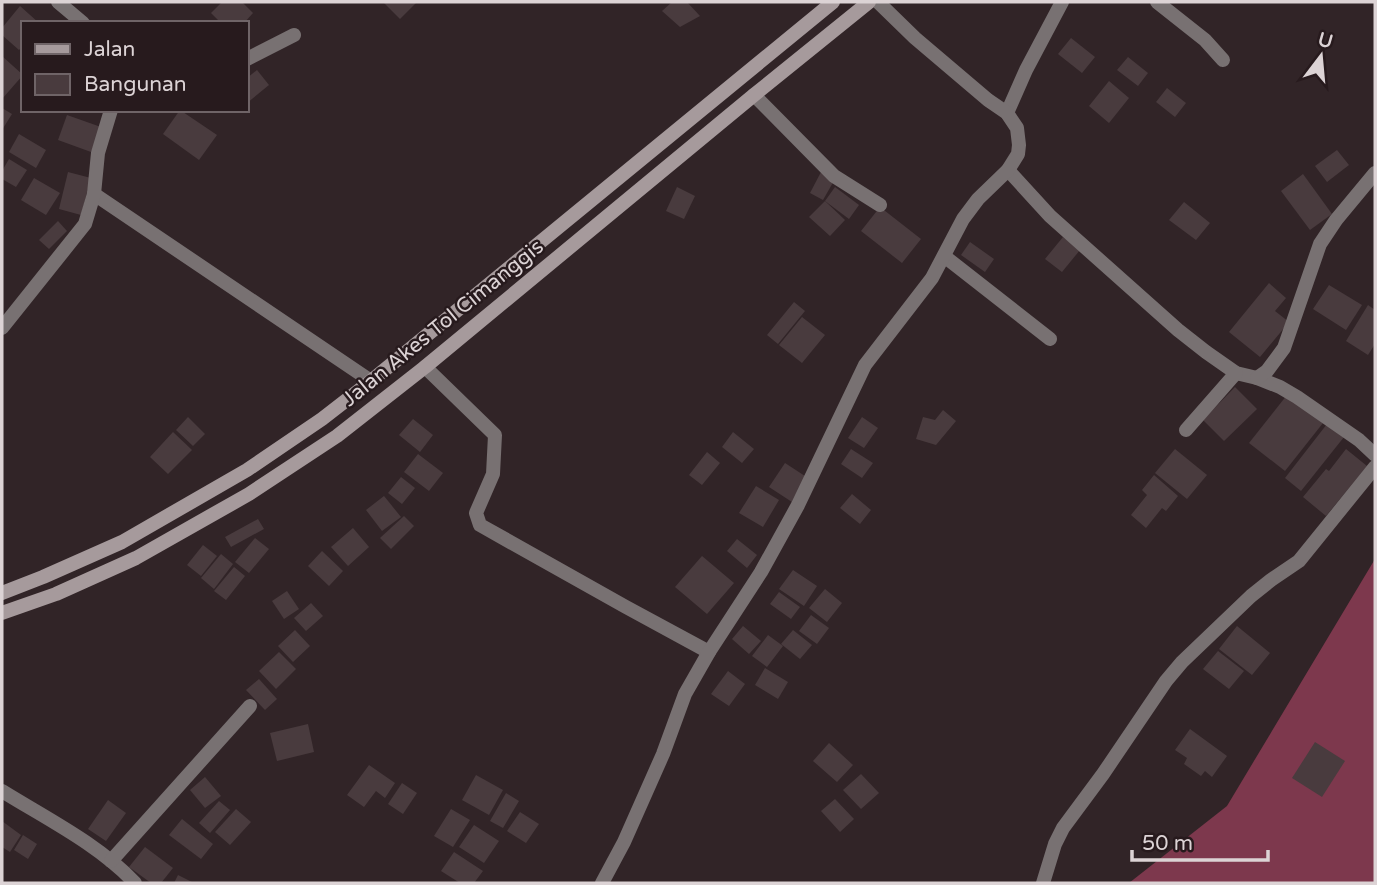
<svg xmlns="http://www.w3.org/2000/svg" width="1377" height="885" font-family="'Varela Round',sans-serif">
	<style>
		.forest { fill: #7d384d }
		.building { fill: #493b3e }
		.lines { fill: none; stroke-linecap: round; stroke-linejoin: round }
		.minor { stroke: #787172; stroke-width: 14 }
		.secondary { stroke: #a69a9c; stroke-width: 14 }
		.labels { text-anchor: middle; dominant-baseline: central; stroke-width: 5; stroke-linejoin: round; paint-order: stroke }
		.street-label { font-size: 21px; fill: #dcd3d5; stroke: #271a1d }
	</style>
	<rect width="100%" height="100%" fill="#312427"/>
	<path class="forest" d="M1375,559v324h-246l98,-77z"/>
	<g class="building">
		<path d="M222,2h20l11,11 -9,10h-23l-10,-10z"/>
		<path d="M385,2h32l-17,17 -16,-16z"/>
		<path d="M672,2h15l13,14 -20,11 -18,-16z"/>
		<path d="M20,6l19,17h-16v23l-4,4 -17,-15v-7z"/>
		<path d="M1071,38l24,19 -13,16 -24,-19z"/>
		<path d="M2,56l21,19 -21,24z"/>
		<path d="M1128,57l20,16 -10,13 -21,-16z"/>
		<path d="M257,70l12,15 -22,18v-25z"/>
		<path d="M1109,81l20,17 -20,25 -20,-17z"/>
		<path d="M1167,88l19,15 -11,14 -19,-15z"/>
		<path d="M2,108l10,6 -10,16z"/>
		<path d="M180,110l37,25 -18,25 -36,-26z"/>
		<path d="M67,115l34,12 -10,25 -33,-12z"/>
		<path d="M19,134l27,16 -10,18 -27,-16z"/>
		<path d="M1337,150l12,15 -22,17 -12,-16z"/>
		<path d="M9,159l18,11 -11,17 -14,-8v-8z"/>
		<path d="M68,172l23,6 -10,37 -22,-6z"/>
		<path d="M821,172l14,7 -12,21 -13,-7z"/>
		<path d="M1303,174l29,40 -22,16 -29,-39z"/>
		<path d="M34,178l26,15 -14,22 -25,-15z"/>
		<path d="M677,187l18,9 -11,23 -18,-8z"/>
		<path d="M835,187l24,18 -10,14 -24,-18z"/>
		<path d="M825,201l20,19 -15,16 -21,-19z"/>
		<path d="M1184,202l26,21 -14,17 -27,-20z"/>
		<path d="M880,207l41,32 -19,24 -41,-32z"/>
		<path d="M58,221l9,10 -18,18 -10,-9z"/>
		<path d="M1063,237l17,13 -18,22 -17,-13z"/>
		<path d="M970,242l24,17 -9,13 -24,-17z"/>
		<path d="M1269,283l17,15 -11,13 14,11 -29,35 -31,-25z"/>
		<path d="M1329,285l33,20 -16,25 -33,-21z"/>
		<path d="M794,302l11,9 -27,33 -11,-9z"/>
		<path d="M1368,305l7,5v34l-7,11 -22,-14z"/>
		<path d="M802,317l23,18 -23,28 -23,-18z"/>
		<path d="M1235,387l22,22 -33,32 -21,-21z"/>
		<path d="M1287,395l36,28 -38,48 -36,-28z"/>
		<path d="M943,410l13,11 -20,24 -20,-6 7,-22 12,3z"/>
		<path d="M188,417l17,17 -12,12 -17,-16z"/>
		<path d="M862,417l16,11 -14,20 -16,-10z"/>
		<path d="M413,419l20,16 -13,17 -21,-17z"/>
		<path d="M1327,424l17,13 -43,54 -16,-13z"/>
		<path d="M173,432l19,18 -24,24 -18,-17z"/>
		<path d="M733,432l21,17 -12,14 -20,-16z"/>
		<path d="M851,449l22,14 -11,15 -21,-14z"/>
		<path d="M1175,449l32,26 -20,24 -32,-26z"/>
		<path d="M1346,449l21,17 -41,50 -23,-19 23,-28 3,2z"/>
		<path d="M707,452l13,11 -18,22 -13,-10z"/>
		<path d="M418,454l25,19 -14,18 -25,-19z"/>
		<path d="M785,463l23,15 -16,24 -23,-15z"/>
		<path d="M1154,475l24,21 -12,15 -4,-3 -16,20 -15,-13 16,-20 -5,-5z"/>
		<path d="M401,477l14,11 -13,16 -14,-11z"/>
		<path d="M756,486l23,14 -16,27 -24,-14z"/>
		<path d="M852,494l19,16 -11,14 -20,-16z"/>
		<path d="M384,496l17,21 -19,14 -16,-21z"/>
		<path d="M404,516l10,10 -23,23 -11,-11z"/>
		<path d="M258,519l6,10 -33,18 -6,-10z"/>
		<path d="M353,528l16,19 -21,19 -17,-19z"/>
		<path d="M255,538l14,11 -20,24 -14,-11z"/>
		<path d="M737,539l20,16 -10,13 -20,-17z"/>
		<path d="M203,545l14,11 -16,20 -14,-11z"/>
		<path d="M322,551l21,20 -14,15 -21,-20z"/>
		<path d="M221,554l12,10 -19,25 -13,-11z"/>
		<path d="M702,556l32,27 -27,31 -32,-27z"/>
		<path d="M234,567l11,9 -19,24 -12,-9z"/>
		<path d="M793,570l24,16 -13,20 -25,-17z"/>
		<path d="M825,589l17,14 -15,19 -18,-14z"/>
		<path d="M287,591l12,18 -15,10 -12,-18z"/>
		<path d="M779,592l21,15 -9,12 -21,-15z"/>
		<path d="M311,603l12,13 -17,15 -12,-13z"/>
		<path d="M811,615l18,13 -12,16 -18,-13z"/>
		<path d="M743,626l18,15 -12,13 -17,-15z"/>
		<path d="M1237,626l33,27 -18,22 -33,-26z"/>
		<path d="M295,630l15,16 -17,16 -15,-16z"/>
		<path d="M793,630l19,15 -12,14 -19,-15z"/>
		<path d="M768,635l15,11 -16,21 -15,-11z"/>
		<path d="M1218,651l26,20 -15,18 -26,-20z"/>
		<path d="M279,652l17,17 -20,20 -17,-18z"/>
		<path d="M765,668l23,14 -10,17 -23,-14z"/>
		<path d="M728,671l17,13 -16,22 -18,-12z"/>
		<path d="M259,679l18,20 -12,11 -19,-20z"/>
		<path d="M308,724l6,28 -37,9 -7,-28z"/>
		<path d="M1190,729l37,27 -15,21 -7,-6 -4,5 -17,-12 3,-6 -12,-8z"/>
		<path d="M1315,742l30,19 -23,36 -30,-19z"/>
		<path d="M829,743l24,22 -16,17 -24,-21z"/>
		<path d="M369,765l26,18 -10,15 -9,-7 -12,16 -17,-12z"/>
		<path d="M861,774l18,19 -18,16 -18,-19z"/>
		<path d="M476,775l27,15 -14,25 -27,-15z"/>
		<path d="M205,777l16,19 -16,12 -15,-18z"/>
		<path d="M402,783l15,10 -14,21 -15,-10z"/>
		<path d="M506,793l13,8 -16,27 -13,-7z"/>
		<path d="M835,799l19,20 -14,13 -19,-21z"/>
		<path d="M108,800l18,13 -20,28 -18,-12z"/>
		<path d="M219,801l11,9 -20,23 -11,-10z"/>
		<path d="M236,809l15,13 -21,23 -15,-13z"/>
		<path d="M451,809l19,11 -17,27 -19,-11z"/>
		<path d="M520,812l19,12 -13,19 -19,-12z"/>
		<path d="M182,819l31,25 -12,15 -32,-24z"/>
		<path d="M2,821l19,14 -11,17 -8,-5z"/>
		<path d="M474,825l25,16 -15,22 -25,-16z"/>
		<path d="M23,835l14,9 -9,15 -14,-9z"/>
		<path d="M145,847l28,21 -12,15h-10l-22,-16z"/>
		<path d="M454,852l29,19 -9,12h-14l-19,-12z"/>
		<path d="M178,875l16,8h-20z"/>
	</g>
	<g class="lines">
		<g class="minor">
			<path d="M58,2l25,21"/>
			<path d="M1157,2l48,38 18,20"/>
			<path d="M247,59l47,-24"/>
			<path d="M754,95l80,81 46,29"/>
			<path d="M1007,113l19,-43 36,-68"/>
			<path d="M1008,170l42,46 128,114 28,22 30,21 21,5 23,9 17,10 62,43 16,15"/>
			<path d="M94,194l277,187"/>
			<path d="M944,256l106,83"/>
			<path d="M2,328l83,-104 9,-30 4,-41 13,-43"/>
			<path d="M425,367l70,68 -2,39 -17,39 4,12 146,82 83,45"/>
			<path d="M1257,378l10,-7 17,-23 36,-104 16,-24 39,-47"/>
			<path d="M1186,430l50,-57"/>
			<path d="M2,791c45,28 96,53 133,92"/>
			<path d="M111,861l139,-155"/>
			<path d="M602,883l22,-41 39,-88 22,-60 24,-42 52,-80 37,-67 67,-140 67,-87 31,-59 15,-20 30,-29 10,-16 1,-9 -2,-17 -10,-15 -19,-13 -73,-62 -37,-36"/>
			<path d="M1043,883l12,-39 8,-16 40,-54 63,-93 16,-19 69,-66 20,-16 28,-19 76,-94"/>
		</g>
		<g class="secondary">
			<path d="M2,593l41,-16 79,-35 125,-72 75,-51 49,-38 462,-379"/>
			<path d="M2,613l54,-19 80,-36 113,-64 88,-58 88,-69 329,-272 115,-93"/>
		</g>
	</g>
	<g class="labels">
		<g class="street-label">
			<text transform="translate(443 323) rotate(-39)">Jalan Akes Tol Cimanggis</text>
		</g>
	</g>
	<rect width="1377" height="885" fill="none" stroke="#dcd3d5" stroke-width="7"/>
	<rect x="21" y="21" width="228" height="91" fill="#271a1d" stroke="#6f6467" stroke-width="2"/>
	<rect x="35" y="44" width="35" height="10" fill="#a69a9c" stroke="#6f6467" stroke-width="2"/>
	<text x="84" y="56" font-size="21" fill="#dcd3d5">Jalan</text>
	<rect x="35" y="74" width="35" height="21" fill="#493b3e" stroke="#6f6467" stroke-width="2"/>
	<text x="84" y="91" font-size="21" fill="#dcd3d5">Bangunan</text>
	<g transform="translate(1321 56) rotate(16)" stroke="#271a1d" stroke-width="5" paint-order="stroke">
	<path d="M0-5L12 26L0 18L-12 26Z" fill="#dcd3d5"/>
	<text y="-10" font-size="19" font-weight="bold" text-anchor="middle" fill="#dcd3d5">U</text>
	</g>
	<path d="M1132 850v10h136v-10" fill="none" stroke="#dcd3d5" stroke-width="3.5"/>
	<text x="1142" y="850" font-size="21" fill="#dcd3d5" stroke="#271a1d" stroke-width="5" paint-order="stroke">50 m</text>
</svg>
